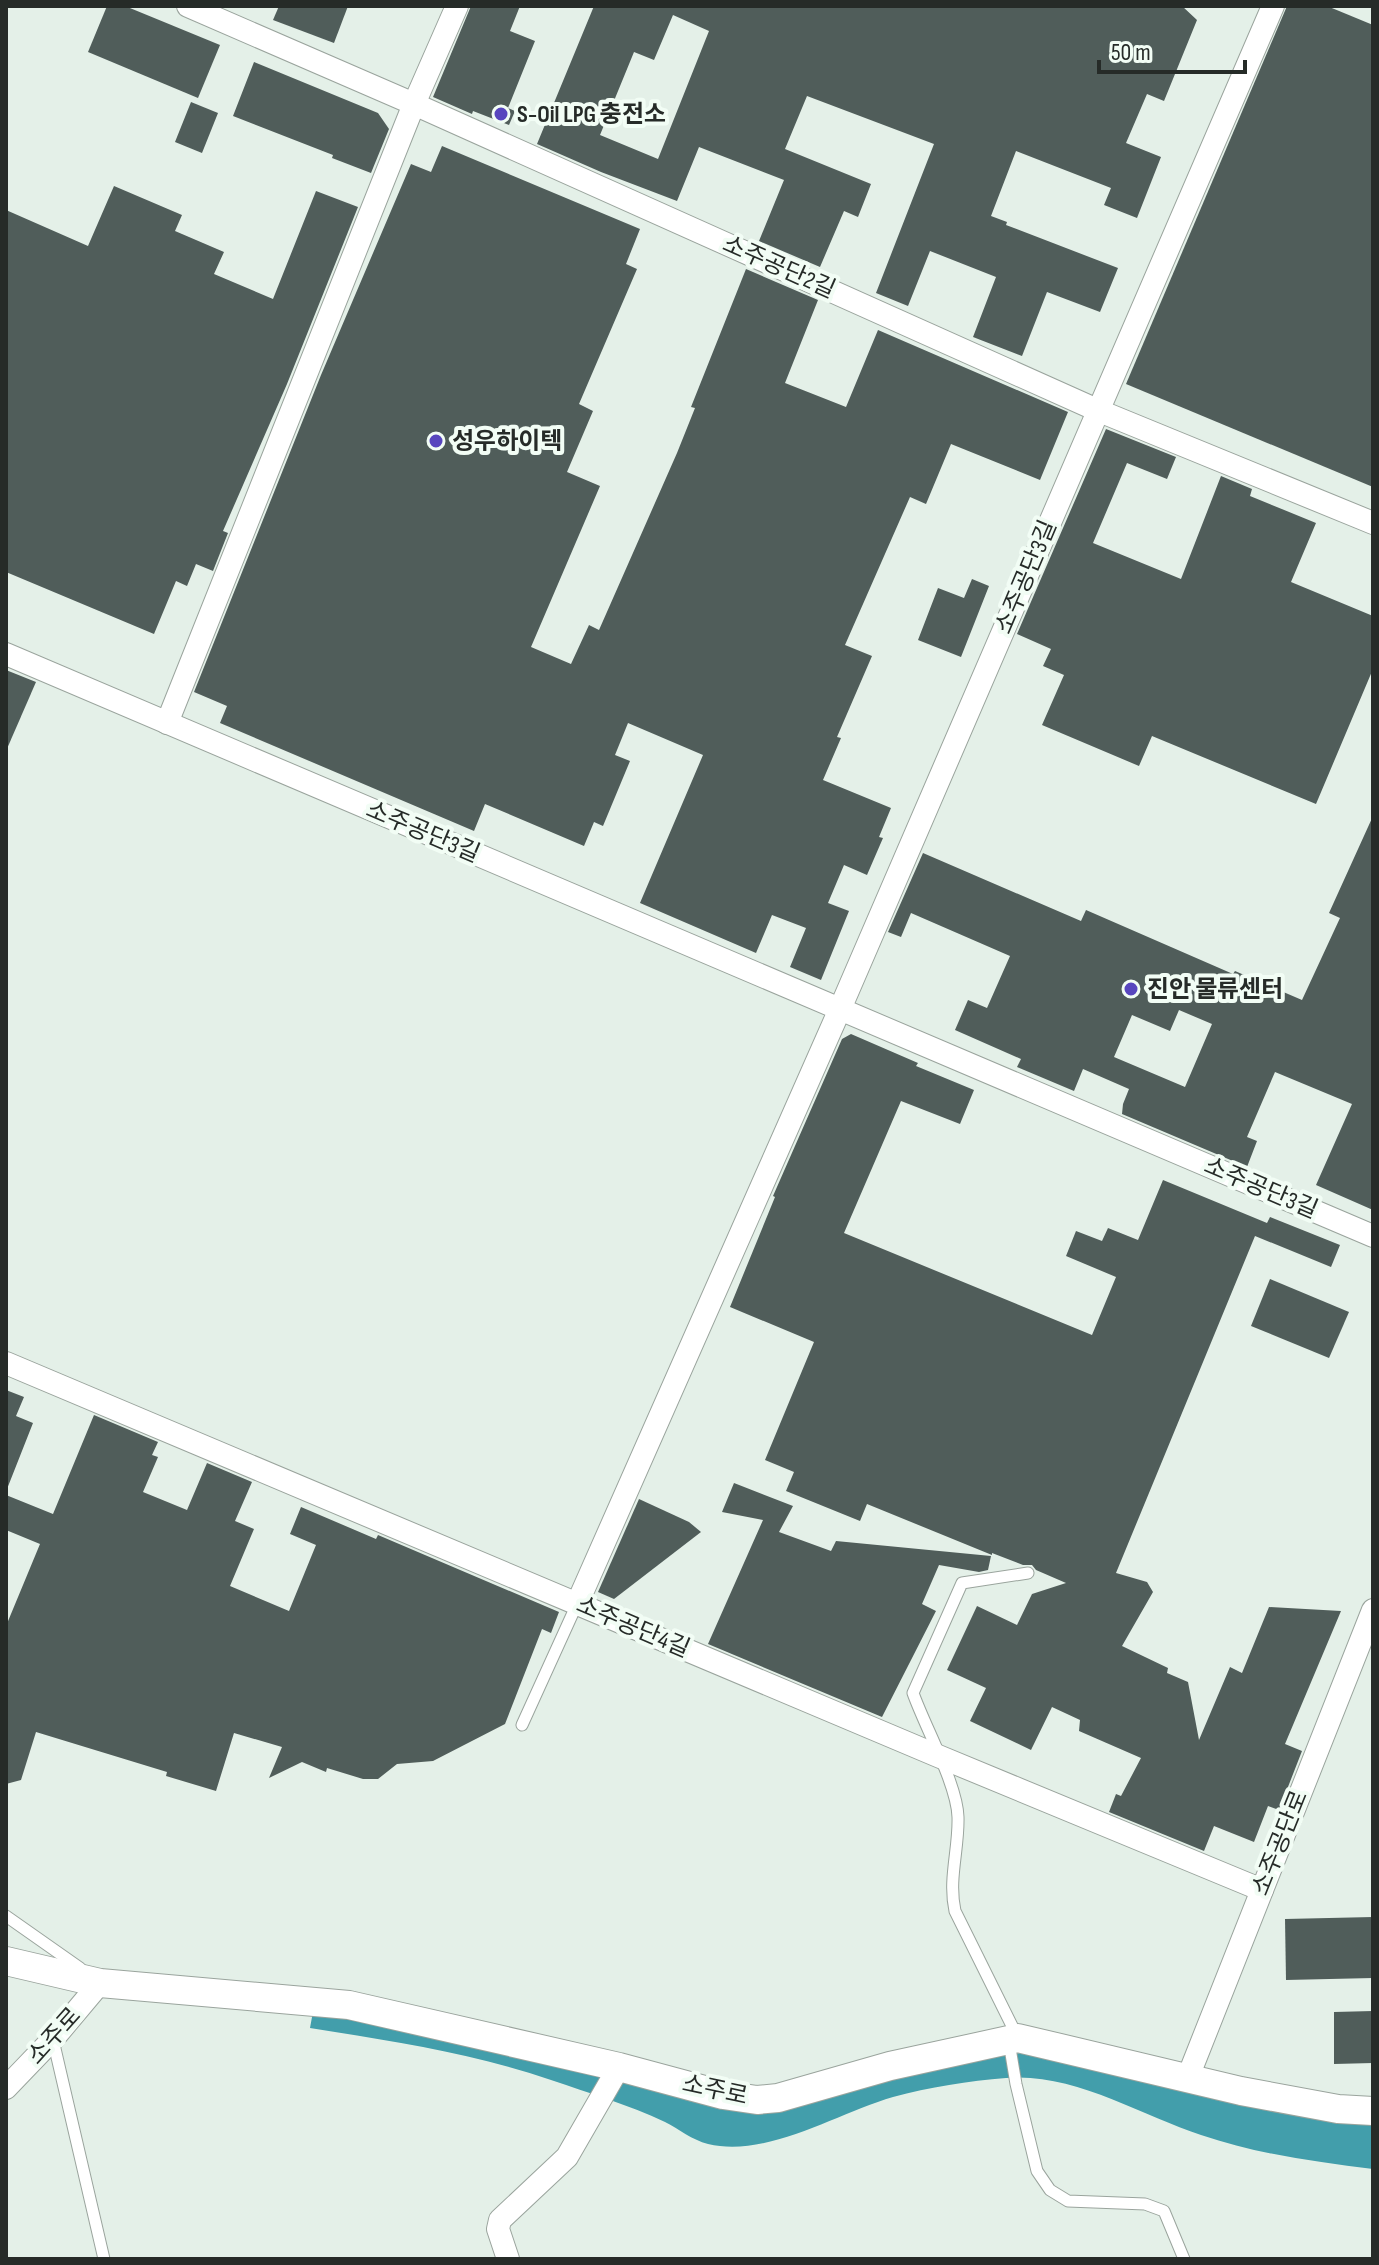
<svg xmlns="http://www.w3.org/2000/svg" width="1379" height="2265" font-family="'Sofia Sans Condensed','Noto Sans KR',sans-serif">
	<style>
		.water { fill: #429eab }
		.building { fill: #505d5a; fill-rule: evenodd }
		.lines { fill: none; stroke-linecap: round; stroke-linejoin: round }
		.service-casing { stroke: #9aa49d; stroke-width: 13 }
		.minor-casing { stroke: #9aa49d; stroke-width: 24 }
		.tertiary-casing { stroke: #9aa49d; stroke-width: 30 }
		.service { stroke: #fff; stroke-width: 11 }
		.minor { stroke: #fff; stroke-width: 22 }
		.tertiary { stroke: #fff; stroke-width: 28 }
		.poi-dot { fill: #5846be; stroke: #f2fdf5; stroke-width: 3 }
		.labels { text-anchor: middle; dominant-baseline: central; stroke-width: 8; stroke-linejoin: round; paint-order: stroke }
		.poi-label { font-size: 24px; font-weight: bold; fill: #262b28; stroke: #f2fdf5; text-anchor: start }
		.street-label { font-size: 24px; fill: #262b28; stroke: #f2fdf5 }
	</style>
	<rect width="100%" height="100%" fill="#e4f0e8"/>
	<path class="water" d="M314,2006l458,104c42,-7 83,-21 124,-33 47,-13 97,-22 145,-26l332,69v49c-58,-7 -116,-15 -172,-34 -60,-20 -129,-63 -195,-57 -37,3 -77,9 -113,19 -56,16 -125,61 -185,47 -16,-4 -29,-15 -43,-22 -36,-17 -76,-29 -114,-42 -78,-27 -160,-39 -241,-52z"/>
	<g class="building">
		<path d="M107,6h18l95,39 -22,53 -110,-46z"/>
		<path d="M279,6h69l-14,37 -61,-23z"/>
		<path d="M471,6h49l-10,25 25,10 -27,67 7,3 -6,14 -36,-14 -1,3 -39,-17z"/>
		<path d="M594,6h588l15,14 -33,81 -17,-7 -21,49 35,14 -24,61 -33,-13 7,-17 -95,-37 -25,65 16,6 -1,3 112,43 -18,44 -53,-20 -25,64 -49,-19 23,-60 -66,-26 -22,55 -32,-13 58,-149 -127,-48 -22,53 86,35 -13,33 -14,-6 -24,56 -61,-26 25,-61 -85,-33 -22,54 -76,-29 -64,-28zM673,15l36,16 -51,128 -58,-24 34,-83 20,8z"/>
		<path d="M1287,6h40l46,19v462l-247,-103z"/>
		<path d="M254,62l124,51 11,16 -18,44 -39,-15 1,-3 -100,-39z"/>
		<path d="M191,102l27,11 -16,40 -27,-11z"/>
		<path d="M442,146l198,83 -14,35 11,5 -58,135 14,7 -26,61 33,14 -69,161 40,17 18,-39 10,5 78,-177 18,-45 -4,-1 55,-138 72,31 -33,83 61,24 32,-77 190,82 -28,68 -89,-36 -25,60 -16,-7 -65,148 27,11 -35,81 4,1 -18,42 68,28 -12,29 4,1 -16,37 -23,-10 -16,38 21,8 -28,69 -31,-13 16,-39 -34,-13 -16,38 -116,-50 63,-148 -75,-32 -13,32 15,6 -27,65 -9,-4 -10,24 -99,-42 -11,27 -254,-108 7,-17 -33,-14 127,-317 90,-211 20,8z"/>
		<path d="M114,186l68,29 -7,16 49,21 -10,22 59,25 43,-108 42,16 -71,177 -64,147 5,2 -15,38 -17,-7 -9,22 -11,-5 -22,53 -148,-62v-362l82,36z"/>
		<path d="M1106,429l70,28 -9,22 -40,-16 -34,80 88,36 40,-103 31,13 -2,7 66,27 -25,59 82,34v53l-57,135 -164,-68 -13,30 -97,-41 22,-50 -21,-9 8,-17 -34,-15z"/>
		<path d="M972,579l17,7 -28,71 -43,-17 20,-52 26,10z"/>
		<path d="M6,670l30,12 -30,69z"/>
		<path d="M1373,816v394l-57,-25 36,-81 -77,-32 -28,65 10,4 -10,26 -125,-53 1,-10 6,-15 -46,-20 -9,22 -57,-24 4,-8 -66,-29 13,-30 19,8 23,-52 -99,-43 -10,24 -13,-5 35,-79 158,68 5,-11 147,64 2,-3 67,29 38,-82 -11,-5zM1179,1010l33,14 -27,63 -71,-30 18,-42 38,16z"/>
		<path d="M851,1034l67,29 -2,3 58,24 -14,34 -59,-23 -57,132 248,102 24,-58 -50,-21 10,-25 26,10 6,-13 30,12 25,-60 104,43 3,-6 70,28 -9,22 -76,-31 -139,337 31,9 6,10 -31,54 46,22 -1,5 21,9 11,58 31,-73 12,6 27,-66 72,4 -56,133 17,7 -23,59 -11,-4 -14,36 -40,-16 -10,25 -95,-39 7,-18 5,2 20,-38 -62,-27 1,-11 -28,-13 -21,43 -61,-29 16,-33 -39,-18 30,-64 40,19 15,-31 34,-11 -30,-13 -4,-5h-9l-31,-12v2l-125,-51 -7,17 -74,-30 8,-19 -29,-12 49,-118 -84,-35 45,-110 -2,-1 69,-157z"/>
		<path d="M1270,1279l79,33 -20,46 -78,-32z"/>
		<path d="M6,1390l18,7 -8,19 17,7 -26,66z"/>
		<path d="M94,1415l64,27 -6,13 6,2 -15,35 44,18 20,-47 45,19 -17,39 19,8 -24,57 59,25 27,-66 -26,-11 11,-27 75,32 2,-4 181,77 -8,21 -9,-4 -37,95 -72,37 -36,3 -19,15h-15l-36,-11 -1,4 -24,-10 -33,16 13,-31 -48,-14 -18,58 -50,-15 1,-4 -131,-40 -15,48 -15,4v-158l34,-82 -34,-14v-35l47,19z"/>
		<path d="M734,1483l59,23 -14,26 52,19 5,-10 155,15 -3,14 -9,2 -40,-7 -17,39 14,7 -54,106 -174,-73 55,-124 -41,-8z"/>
		<path d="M639,1499l50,23 12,10 -87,67 -16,-7z"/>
		<path d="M1373,1917v61l-87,2 -1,-61z"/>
		<path d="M1373,2011v52l-39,1v-52z"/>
	</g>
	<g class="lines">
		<defs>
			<g id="service">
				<path d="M1028,1573l-66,10 -49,110c12,34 44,91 45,124 1,32 -10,62 -3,94l63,127 -8,10 6,36 21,87 13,19 18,11 77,3 19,7 20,48"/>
				<path d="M522,1725l55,-121"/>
				<path d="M6,1916l74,52"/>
				<path d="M53,2040l51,219"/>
			</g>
			<g id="minor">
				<path d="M188,6l226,98 683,306 276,113"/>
				<path d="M6,654l1367,582"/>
				<path d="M167,723l247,-619 43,-98"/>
				<path d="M6,1363l932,393 324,134"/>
				<path d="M577,1604l263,-595 433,-1003"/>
				<path d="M1188,2077l185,-467"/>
				<path d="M6,2088l47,-49 47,-56"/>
				<path d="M508,2259l-10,-30 2,-9 67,-63 52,-90"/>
			</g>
			<path id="tertiary" d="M6,1961l94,22 249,22 270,62 104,28 34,5 21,-2 112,-32 128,-28 223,53 97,18 35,2"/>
		</defs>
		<use href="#service" class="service-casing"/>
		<use href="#minor" class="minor-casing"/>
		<use href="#tertiary" class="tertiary-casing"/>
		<use href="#service" class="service"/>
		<use href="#minor" class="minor"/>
		<use href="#tertiary" class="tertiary"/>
	</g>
	<g class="poi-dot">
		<circle cx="501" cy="114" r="8"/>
		<circle cx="436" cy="441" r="8"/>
		<circle cx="1131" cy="989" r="8"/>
	</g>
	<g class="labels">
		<g class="poi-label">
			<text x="517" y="114">S-Oil LPG 충전소</text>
			<text x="452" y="441">성우하이텍</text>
			<text x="1147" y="989">진안 물류센터</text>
		</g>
		<g class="street-label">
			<text transform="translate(779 267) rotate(24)">소주공단2길</text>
			<text transform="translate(1026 577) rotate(-67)">소주공단3길</text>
			<text transform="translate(423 832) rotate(23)">소주공단3길</text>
			<text transform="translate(1261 1188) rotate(23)">소주공단3길</text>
			<text transform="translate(633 1627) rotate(23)">소주공단4길</text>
			<text transform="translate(1280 1843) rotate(-68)">소주공단로</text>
			<text transform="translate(54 2036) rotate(-48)">소주로</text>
			<text transform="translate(715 2090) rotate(12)">소주로</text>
		</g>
	</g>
	<rect width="1379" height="2265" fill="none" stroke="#262b28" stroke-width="16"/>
	<path d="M1099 60v12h146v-12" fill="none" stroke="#262b28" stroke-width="4"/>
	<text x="1111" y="60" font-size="24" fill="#262b28" stroke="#f2fdf5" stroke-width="6" paint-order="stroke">50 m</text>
</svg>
